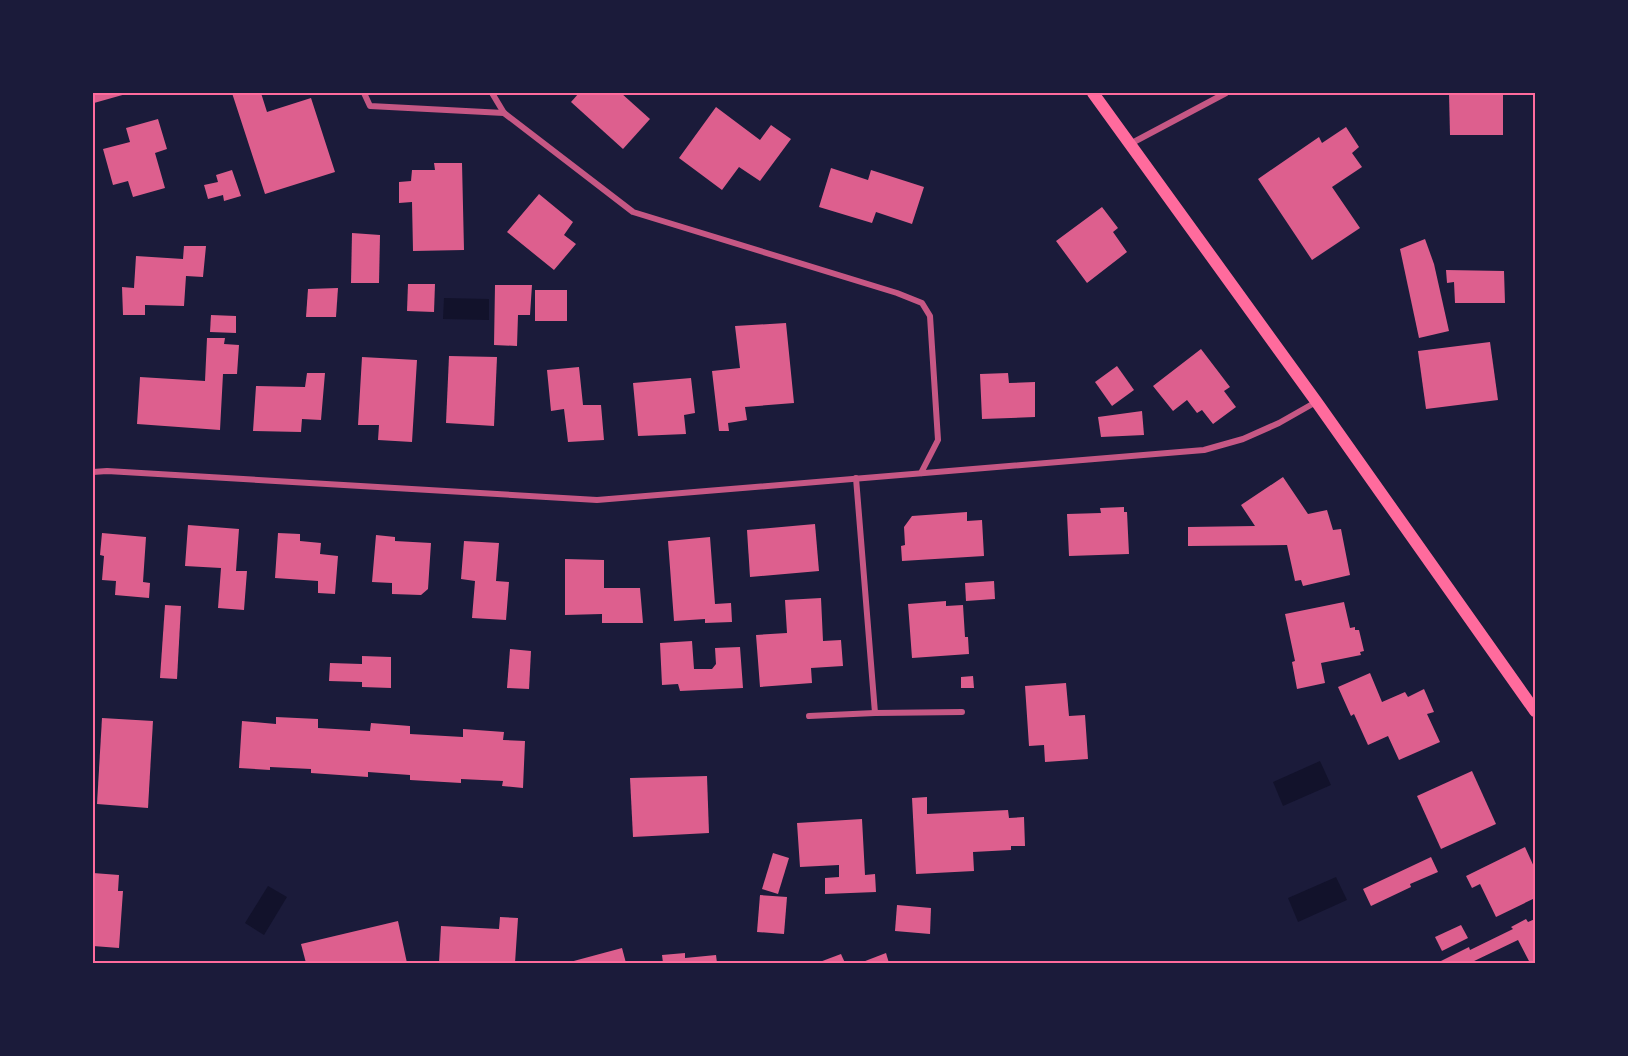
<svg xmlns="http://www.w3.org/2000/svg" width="1628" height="1056" font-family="'Roboto Condensed',sans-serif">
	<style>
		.water { fill: #12122b }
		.building { fill: #dd5f8e }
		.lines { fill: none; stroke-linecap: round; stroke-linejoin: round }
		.minor { stroke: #c65784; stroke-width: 6 }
		.secondary { stroke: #ff6b9d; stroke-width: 12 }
		.neatline { fill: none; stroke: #ff6b9d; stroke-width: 2 }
	</style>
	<rect width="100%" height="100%" fill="#1b1b3a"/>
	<g class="water">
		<path d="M444,298l45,1v21l-46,-1z"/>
		<path d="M1320,761l11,24 -48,21 -10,-24z"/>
		<path d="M1336,877l11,23 -49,22 -10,-24z"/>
		<path d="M268,886l19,11 -23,38 -19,-12z"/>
	</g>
	<g class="building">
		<path d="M93,93h33v1l-32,9z"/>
		<path d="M232,93h29l6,19 44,-14 24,74 -70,22z"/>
		<path d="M579,93h42l29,26 -27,30 -52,-47z"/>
		<path d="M1449,93h54v42h-53z"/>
		<path d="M716,107l44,33 11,-15 20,14 -31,42 -21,-14 -17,23 -43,-32z"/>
		<path d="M158,119l9,30 -12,4 10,35 -32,9 -5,-16 -15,4 -10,-36 27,-7 -4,-14z"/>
		<path d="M1346,127l13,20 -7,6 10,14 -30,20 28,41 -48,32 -54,-81 61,-42 3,6z"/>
		<path d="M434,163h28l2,87 -51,1 -1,-49 -13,1v-21l12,-1 1,-11h23z"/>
		<path d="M831,168l37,12 3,-10 53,17 -12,37 -36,-12 -4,11 -53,-16z"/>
		<path d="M232,170l9,26 -17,5 -1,-6 -15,4 -4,-14 14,-3 -2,-7z"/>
		<path d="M539,194l34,28 -9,13 12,9 -22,26 -47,-38z"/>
		<path d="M1102,207l16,21 -5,4 14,20 -40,31 -31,-42z"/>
		<path d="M352,233l28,2 -1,48h-28z"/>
		<path d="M1425,239l9,25 15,67 -30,7 -19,-89z"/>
		<path d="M184,246h22l-3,31 -17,-1 -2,30 -39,-1v10h-22l-1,-28 12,1 2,-32 47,3z"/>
		<path d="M1446,270l58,1 1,32h-50l-1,-21 -7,1z"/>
		<path d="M408,284h27l-1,28 -27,-1z"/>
		<path d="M495,285h37l-2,30h-12l-1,31 -23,-1z"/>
		<path d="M338,288l-2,29h-30l2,-28z"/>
		<rect x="535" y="290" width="32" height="31"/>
		<path d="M211,315l25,1v17l-26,-1z"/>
		<path d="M786,323l8,80 -49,4 2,13 -19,3 1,8h-10l-7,-60 28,-3 -5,-42z"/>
		<path d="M207,338h18l-1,6 15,1 -2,29h-14l-3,56 -83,-6 3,-47 65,4z"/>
		<path d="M1490,342l8,58 -72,9 -8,-58z"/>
		<path d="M1201,349l29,38 -6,4 12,16 -23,17 -11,-14 -5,3 -10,-13 -14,11 -20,-25z"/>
		<path d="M449,356l48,1 -3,69 -48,-3z"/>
		<path d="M362,357l55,3 -5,82 -34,-2 1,-15h-21z"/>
		<path d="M1117,366l17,24 -22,16 -17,-24z"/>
		<path d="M579,367l4,38h18l3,35 -36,2 -4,-33 -13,2 -4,-41z"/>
		<path d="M307,373h18l-4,47 -19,-1 -1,13 -48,-1 3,-45 49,1z"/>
		<path d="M1008,373l1,10 26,-1v35l-53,2 -2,-45z"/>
		<path d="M691,378l4,35 -11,2 2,19 -48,2 -5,-53z"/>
		<path d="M1142,411l2,24 -43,2 -3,-20z"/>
		<path d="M1283,477l25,37 19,-4 6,20 8,-1 9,46 -47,11 -2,-6 -6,1 -8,-36 -99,1v-19l67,-1 -14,-21z"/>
		<path d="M1124,507v5h3l2,42 -60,2 -2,-42 34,-1 -1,-5z"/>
		<path d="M967,512v9l15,-1 2,36 -82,5 -1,-15 4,-1 -1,-18 8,-11z"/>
		<path d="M815,524l4,47 -69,6 -3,-47z"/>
		<path d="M188,525l51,4 -3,42h11l-3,39 -26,-2 3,-40 -36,-2z"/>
		<path d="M102,533l44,4 -3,45 7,1 -1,15 -34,-3 1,-14 -14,-1 2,-24 -4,-1z"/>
		<path d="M278,533l22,1v7l21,2 -1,11 18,2 -3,38 -17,-1v-12l-43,-3z"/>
		<path d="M376,535l19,2v4l36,2 -3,46 -7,6 -29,-1v-11l-20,-1z"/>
		<path d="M710,537l5,67 16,-1 1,19 -27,1v-4l-31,2 -6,-80z"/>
		<path d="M464,541l35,2 -3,38 13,1 -3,38 -34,-2 3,-37 -14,-2z"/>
		<path d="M565,559l39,1v28h36l3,35h-41v-9l-37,1z"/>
		<path d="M994,581l1,18 -29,2 -1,-18z"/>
		<path d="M821,598l2,43 18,-1 2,26 -32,2 1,15 -52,4 -4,-52 31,-2 -2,-33z"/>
		<path d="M946,601v5l17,-1 2,32h3l1,17 -57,4 -4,-54z"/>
		<path d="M1344,602l6,26 5,-1v3h4l5,21 -4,1 1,3 -40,8 4,20 -28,6 -5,-27 3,-1 -10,-47z"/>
		<path d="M165,605l16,1 -4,73 -17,-1z"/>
		<path d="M692,641l2,28h18l4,-5 -1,-16 25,-1 3,41 -63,3 -2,-7 -16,1 -2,-42z"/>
		<path d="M510,649l21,2 -2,38 -22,-1z"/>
		<path d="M362,656l29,1v31l-29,-1v-5l-33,-1 1,-18 32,1z"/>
		<path d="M1370,673l12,29 23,-10 3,5 16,-8 10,23 -7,2 13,28 -41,18 -11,-24 -20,9 -14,-31 -3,2 -13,-29z"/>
		<path d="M973,676l1,12h-13v-11z"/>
		<path d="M1066,683l3,33 16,-1 3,44 -43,3 -1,-17 -15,1 -4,-60z"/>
		<path d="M276,717l42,2v9l52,3 1,-8 39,3v8l53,3v-8l41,3 -1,8 22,1 -2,47 -21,-2 1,-5 -42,-2v4l-51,-3v-5l-42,-3v5l-57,-4v-4l-41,-2v3l-31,-2 3,-47 34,3z"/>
		<path d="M102,718l51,3 -5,87 -51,-4z"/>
		<path d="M1472,771l24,53 -55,25 -24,-53z"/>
		<path d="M707,776l2,57 -76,4 -3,-59z"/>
		<path d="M927,797v17l81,-4 1,8 15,-1 1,29h-14v4l-38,2 1,19 -58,3 -4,-76z"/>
		<path d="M862,819l3,56 10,-1 1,18 -51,2v-16l14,-1v-12l-39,2 -3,-44z"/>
		<path d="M1525,847l10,22v29l-39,19 -16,-33 -8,4 -6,-12z"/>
		<path d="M773,853l16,5 -11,36 -16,-5z"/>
		<path d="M1431,857l7,15 -28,12 1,3 -40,19 -8,-17z"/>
		<path d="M93,873l26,2 -1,16h5l-4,57 -26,-2z"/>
		<path d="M760,895l27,2 -3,37 -27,-2z"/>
		<path d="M897,905l34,3 -1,26 -35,-3z"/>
		<path d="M500,917l18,1 -3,45h-76l2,-37 58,3z"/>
		<path d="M1526,919l2,3 7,-3v44h-5l-12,-23 -48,23h-33l32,-16 1,3 43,-21 -2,-2z"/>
		<path d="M398,921l9,42h-101l-5,-19z"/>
		<path d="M1461,925l7,13 -26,13 -7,-14z"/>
		<path d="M622,948l4,15h-56v-1z"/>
		<path d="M685,953v5l31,-3 1,8h-54l-1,-8z"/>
		<path d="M886,953l3,10h-29z"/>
		<path d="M841,954l4,9h-28z"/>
	</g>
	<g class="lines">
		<g class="minor">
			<path d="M364,93l6,13 134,7"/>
			<path d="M492,93l12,20 129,99 264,81 25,10 8,13 8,124 -17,33"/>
			<path d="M1130,144l96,-51"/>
			<path d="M93,472l14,-1 490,29 607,-50 39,-11 36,-16 37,-21"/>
			<path d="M856,478l19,235 87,-1"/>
			<path d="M809,716l66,-3"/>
		</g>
		<path class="secondary" d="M1093,93l225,311 217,307"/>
	</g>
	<rect width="1628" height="1056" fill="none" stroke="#1b1b3a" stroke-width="189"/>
	<rect x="94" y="94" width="1440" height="868" class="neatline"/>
</svg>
